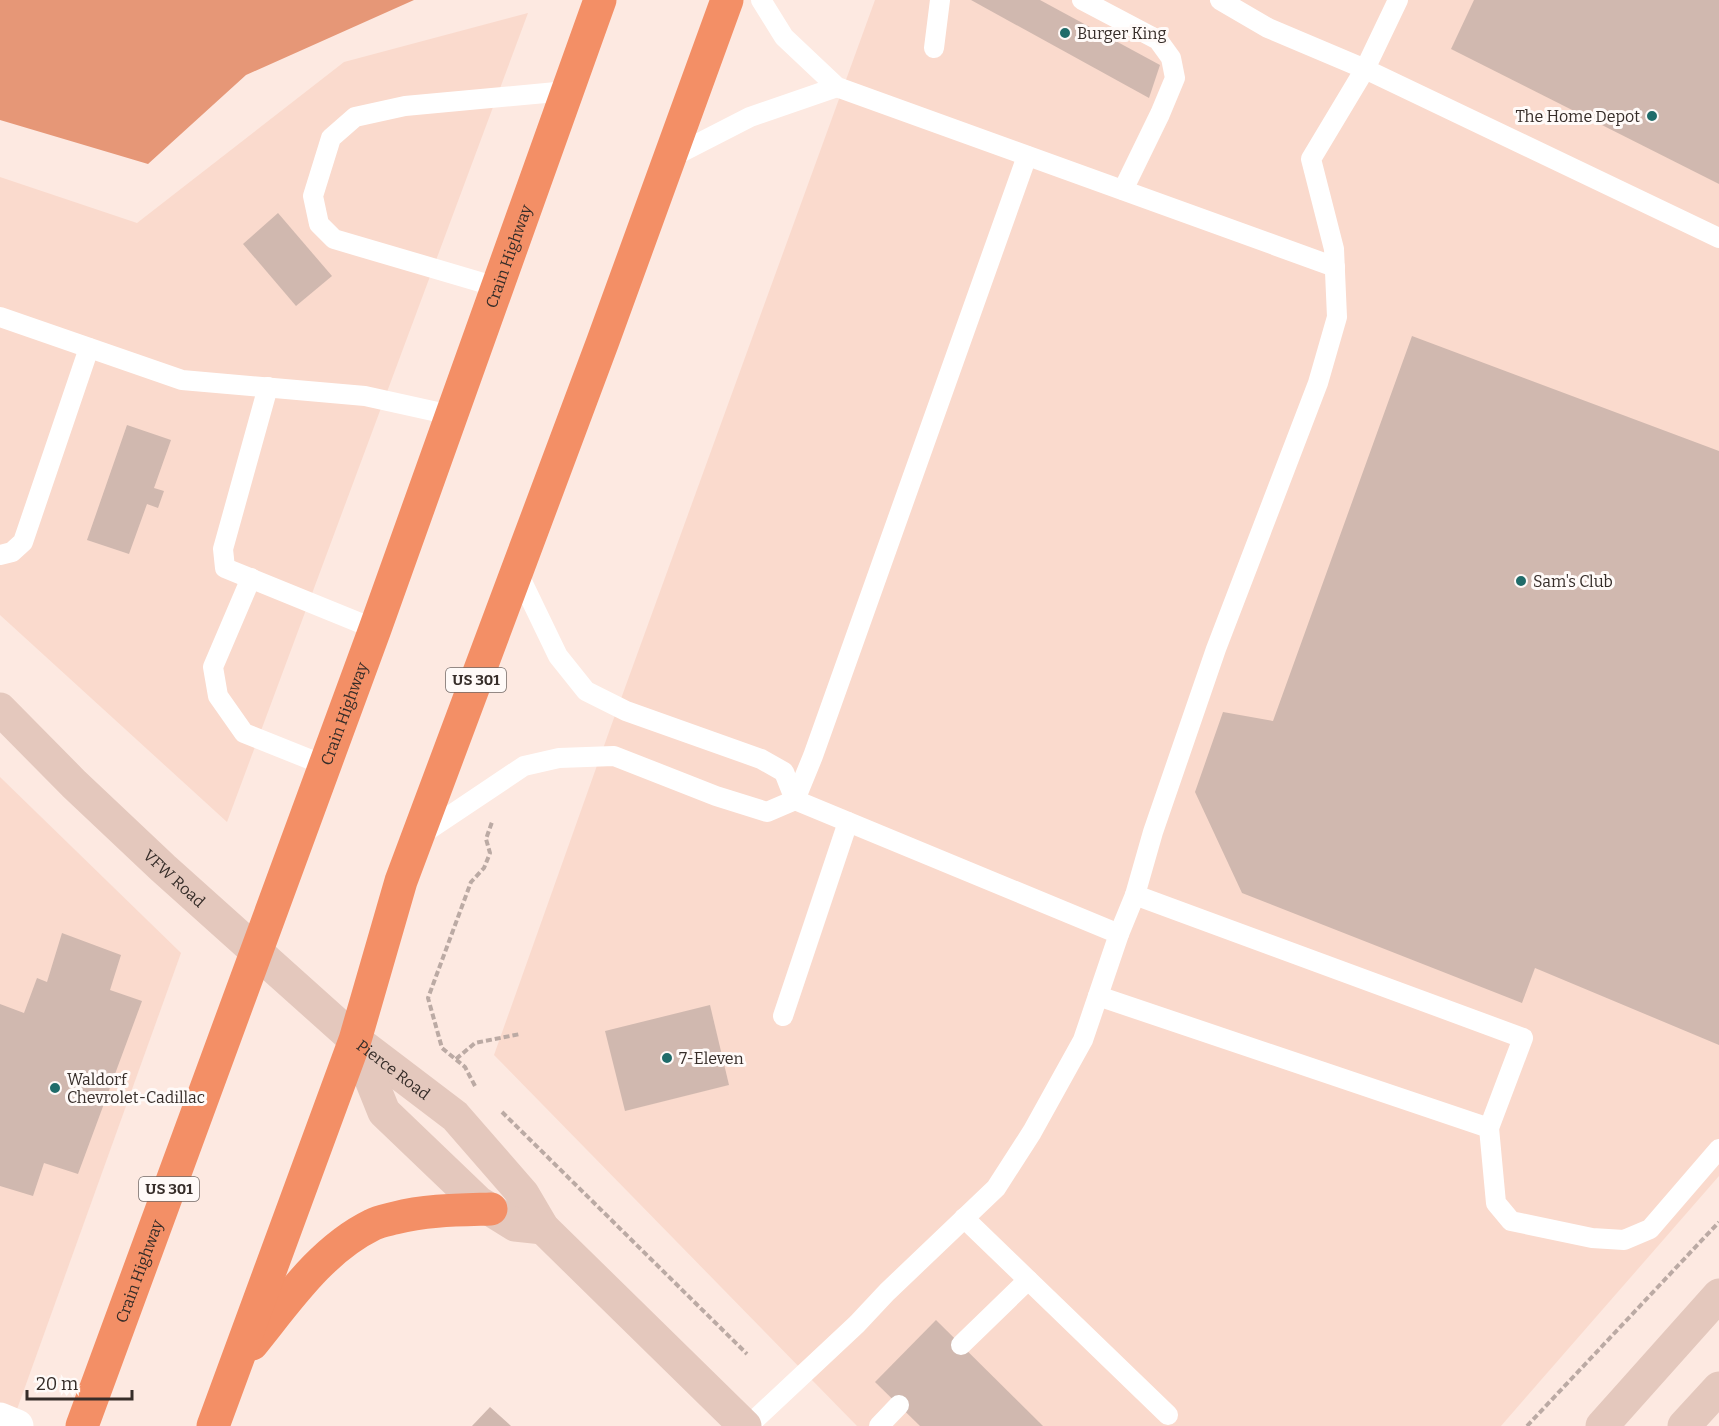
<svg xmlns="http://www.w3.org/2000/svg" width="1719" height="1426" font-family="Bitter,serif">
	<style>
		.built { fill: #fadacd }
		.forest { fill: #e69777 }
		.building { fill: #d0b8af }
		.lines { fill: none; stroke-linecap: round; stroke-linejoin: round }
		.path { stroke: #bbaaa4; stroke-width: 4; stroke-dasharray: 6 3; stroke-linecap: butt }
		.lane { stroke: #fff; stroke-width: 20 }
		.street { stroke: #fff; stroke-width: 33 }
		.secondary { stroke: #e4c8bd; stroke-width: 33 }
		.highway { stroke: #f38f66; stroke-width: 33 }
		.poi-dot { fill: #206c6a; stroke: #fffaf8; stroke-width: 2 }
		.labels { text-anchor: middle; dominant-baseline: central; stroke-width: 6; stroke-linejoin: round; paint-order: stroke }
		.shield { fill: #fffaf8; stroke: #726a67; stroke-width: 1.5 }
		.shield-label { font-size: 15px; font-weight: bold; fill: #362d29 }
		.poi-label { font-size: 16px; fill: #362d29; stroke: #fffaf8; text-anchor: start }
		.street-label { font-size: 16px; fill: #362d29; stroke: #fffaf8 }
	</style>
	<rect width="100%" height="100%" fill="#fde9e1"/>
	<g class="built">
		<path d="M875,0h844v1176l-218,250h-644l-363,-371 116,-326z"/>
		<path d="M528,13l-301,809 -227,-207v-438l137,46 207,-161z"/>
		<path d="M0,777l181,176 -170,473h-11z"/>
	</g>
	<path class="forest" d="M0,0h414l-168,75 -98,89 -148,-44z"/>
	<g class="building">
		<path d="M971,0h69l120,65 -11,33z"/>
		<path d="M1474,0h245v184l-268,-135z"/>
		<path d="M278,213l54,63 -36,30 -53,-62z"/>
		<path d="M1412,336l307,115v594l-184,-77 -13,35 -280,-110 -47,-101 28,-80 50,9z"/>
		<path d="M127,425l44,15 -17,48 10,3 -6,17 -11,-4 -18,50 -42,-14z"/>
		<path d="M62,933l59,22 -11,35 32,11 -64,173 -34,-11 -11,33 -33,-10v-182l24,9 13,-35 10,4z"/>
		<path d="M710,1005l19,80 -104,26 -20,-80z"/>
		<path d="M936,1320l107,106h-123l-45,-44z"/>
		<path d="M490,1407l21,19h-39z"/>
	</g>
	<g class="lines">
		<g class="path">
			<path d="M456,1059l19,-16 45,-9"/>
			<path d="M475,1086l-10,-19 -23,-19 -14,-50 43,-116 13,-14 6,-15 -4,-14 6,-17"/>
			<path d="M502,1112l245,242"/>
			<path d="M1527,1426l192,-204"/>
		</g>
		<g class="lane">
			<path d="M761,0l23,37 53,50 498,180"/>
			<path d="M1082,0l76,40 13,18 4,20 -15,36 -37,76"/>
			<path d="M1220,0l48,28 97,41 354,169"/>
			<path d="M934,48l6,-48"/>
			<path d="M670,158l80,-41 87,-30"/>
			<path d="M497,287l-163,-48 -15,-15 -6,-28 18,-58 24,-21 50,-11 162,-15"/>
			<path d="M0,317l182,63 183,16 86,19"/>
			<path d="M268,387l-45,162 2,19 150,61"/>
			<path d="M0,555l12,-3 11,-10 66,-194"/>
			<path d="M517,571l41,85 28,35 40,20 135,48 23,13 11,28 324,134"/>
			<path d="M251,578l-38,89 5,29 26,37 80,32"/>
			<path d="M421,835l103,-69 35,-8 55,-2 102,40 51,16 28,-12 18,-44 214,-600"/>
			<path d="M1135,895l388,143 -34,90"/>
			<path d="M1098,996l391,132 7,75 15,18 81,17 32,2 26,-11 69,-80"/>
			<path d="M783,1016l65,-194"/>
			<path d="M964,1218l204,197"/>
			<path d="M961,1345l67,-65"/>
			<path d="M748,1426l109,-102 30,-32 109,-104 36,-56 51,-92 36,-106 16,-39 18,-63 63,-183 102,-266 19,-66 -3,-68 -23,-90 54,-90 33,-69"/>
			<path d="M879,1426l20,-21"/>
		</g>
		<path class="street" d="M0,1419l17,7"/>
		<g class="secondary">
			<path id="s1" d="M0,709l74,75 89,84 192,172 100,76 68,78 20,34 202,198"/>
			<path d="M355,1040l29,72 94,90 37,23 28,3"/>
			<path d="M1602,1426l117,-131"/>
			<path d="M1684,1426l35,-38"/>
		</g>
		<g class="highway">
			<path d="M252,1344c35,-43 69,-94 120,-119 7,-4 15,-5 23,-7 31,-8 63,-8 96,-9"/>
			<path id="s2" d="M82,1426l293,-797 225,-629"/>
			<path d="M213,1426l142,-386 46,-159 202,-540 124,-341"/>
		</g>
	</g>
	<g class="poi-dot">
		<circle cx="1065" cy="33" r="6"/>
		<circle cx="1652" cy="116" r="6"/>
		<circle cx="1521" cy="581" r="6"/>
		<circle cx="667" cy="1058" r="6"/>
		<circle cx="55" cy="1088" r="6"/>
	</g>
	<g class="labels">
		<g class="shield">
			<rect x="446" y="668" width="60" height="24" rx="4.5"/>
			<rect x="139" y="1177" width="60" height="24" rx="4.5"/>
		</g>
		<g class="shield-label">
			<text x="476" y="680">US 301</text>
			<text x="169" y="1189">US 301</text>
		</g>
		<g class="poi-label">
			<text x="1077" y="33">Burger King</text>
			<text x="1640" y="116" text-anchor="end">The Home Depot</text>
			<text x="1533" y="581">Sam's Club</text>
			<text x="679" y="1058">7-Eleven</text>
			<text x="67" y="1079">Waldorf<tspan x="67" dy="18">Chevrolet-Cadillac</tspan></text>
		</g>
		<g class="street-label">
			<text stroke="none"><textPath href="#s2" startOffset="1245">Crain Highway</textPath></text>
			<text stroke="none"><textPath href="#s2" startOffset="759">Crain Highway</textPath></text>
			<text stroke="none"><textPath href="#s1" startOffset="243">VFW Road</textPath></text>
			<text stroke="none"><textPath href="#s1" startOffset="534">Pierce Road</textPath></text>
			<text stroke="none"><textPath href="#s2" startOffset="165">Crain Highway</textPath></text>
		</g>
	</g>
	<path d="M27 1390v9h105v-9" fill="none" stroke="#362d29" stroke-width="3"/>
	<text x="36" y="1390" font-size="18" fill="#362d29" stroke="#fffaf8" stroke-width="4.5" paint-order="stroke">20 m</text>
</svg>
